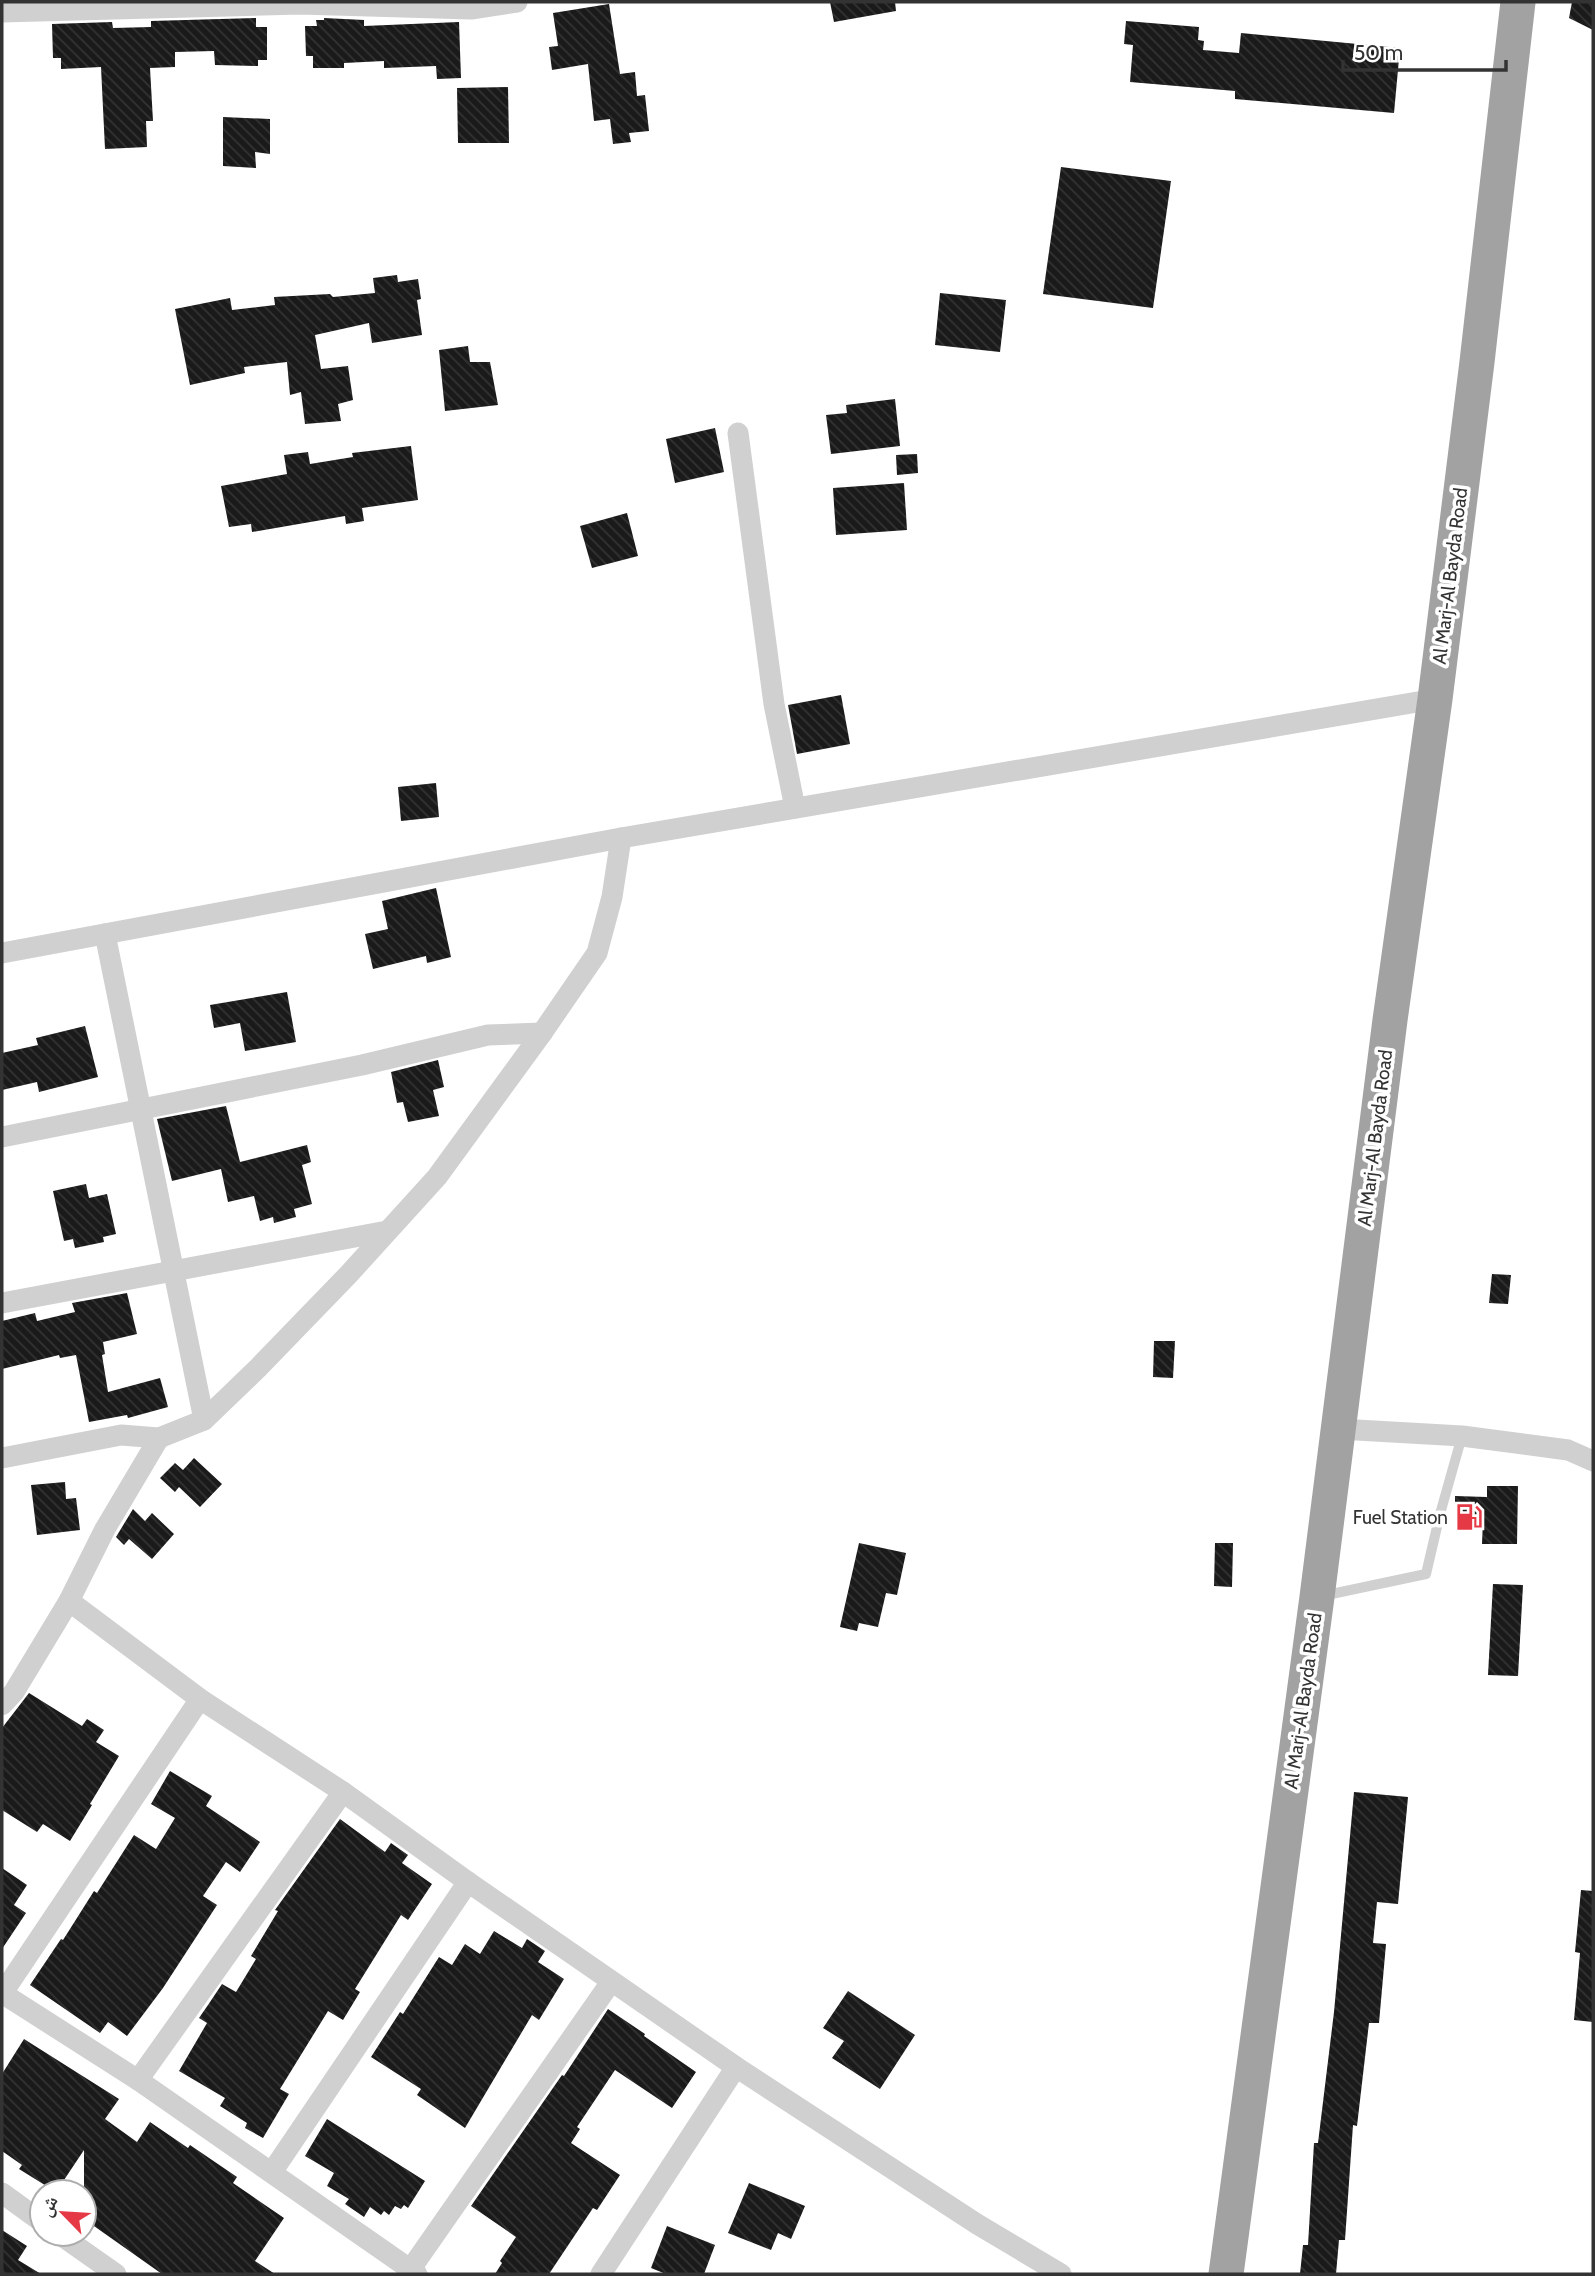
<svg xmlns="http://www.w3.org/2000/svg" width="1595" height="2276" font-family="Cabin,'Noto Naskh Arabic',sans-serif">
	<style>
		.building { fill: url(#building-back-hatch) }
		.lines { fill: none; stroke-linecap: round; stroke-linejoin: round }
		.service { stroke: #d0d0d0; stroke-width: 10 }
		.minor { stroke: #d0d0d0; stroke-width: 21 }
		.trunk { stroke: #a2a2a2; stroke-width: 35 }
		.labels { text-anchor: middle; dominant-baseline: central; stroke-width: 7; stroke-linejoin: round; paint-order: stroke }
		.street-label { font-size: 19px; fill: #333; stroke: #fff }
		.poi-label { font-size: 19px; fill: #333; stroke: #fff; text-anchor: end }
	</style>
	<defs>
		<pattern id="building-back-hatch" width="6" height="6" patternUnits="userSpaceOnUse" patternTransform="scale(1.75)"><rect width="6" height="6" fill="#1a1a1a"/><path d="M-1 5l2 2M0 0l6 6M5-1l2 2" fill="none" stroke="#333"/></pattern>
	</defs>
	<rect width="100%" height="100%" fill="#fff"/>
	<g class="building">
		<path d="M830,2h65l1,9 -62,11z"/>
		<path d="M1572,2h21v28l-24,-12z"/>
		<path d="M609,4l11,70 15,-2 2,24 8,-1 4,36 -20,2 2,9 -18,2 -3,-25 -16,2 -6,-57 -36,6 -3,-23 9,-1 -5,-33z"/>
		<path d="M256,18v9h11v33h-9v6l-43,-1 -1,-14 -39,1v15l-25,1 3,53h-7l1,26 -42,2 -4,-82 -40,2v-11h-8l-1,-34 60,-2 1,6 38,-1v-6z"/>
		<path d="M324,18l40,2v6l95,-4 2,56 -24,1 -1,-13 -52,2v-7l-40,2v5h-31v-12h-7l-1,-30h12l-1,-6h8z"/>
		<path d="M1126,21l73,6 -1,13 6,1 -1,9 36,3 2,-20 159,15 -6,65 -159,-14v-8l-105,-9 3,-37 -9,-1z"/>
		<path d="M508,87l1,56h-51l-1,-55z"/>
		<path d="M223,117l47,2v35l-15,-2 1,16 -33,-2z"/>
		<path d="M1061,167l110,14 -18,127 -110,-14z"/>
		<path d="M397,275l1,7 20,-3 3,20 -4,1 5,35 -50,8 -3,-20 -54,12 6,34 27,-3 5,34 -15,4 3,17 -36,3 -4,-32 -11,3 -3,-33 -43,5 1,6 -55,12 -15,-76 55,-11 2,12 43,-5 -1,-8 56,-3 3,3 42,-4 -2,-15z"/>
		<path d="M940,293l66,7 -6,52 -65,-7z"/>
		<path d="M468,346l2,16h20l8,43 -53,6 -6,-61z"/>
		<path d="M895,399l5,47 -69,8 -5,-39 21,-2 -1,-8z"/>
		<path d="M715,428l9,44 -49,11 -9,-44z"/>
		<path d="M411,446l7,54 -56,8 2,13 -18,3 -1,-8 -93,16 -1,-8 -22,3 -8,-41 66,-12 -3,-19 24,-3 2,12 43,-7 -1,-4z"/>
		<path d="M917,454l1,19 -21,2 -1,-20z"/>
		<path d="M904,483l3,47 -71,5 -3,-47z"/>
		<path d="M627,513l11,43 -46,12 -12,-42z"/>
		<path d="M841,695l9,49 -53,10 -9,-49z"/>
		<path d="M436,783l3,34 -38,4 -3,-34z"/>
		<path d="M436,888l15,69 -24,6 -1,-7 -53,13 -8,-35 23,-5 -6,-28z"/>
		<path d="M287,992l9,50 -51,9 -5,-28 -26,5 -4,-23z"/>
		<path d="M85,1026l13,51 -59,15 -2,-10 -35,8v-37l36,-8 -2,-7z"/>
		<path d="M438,1060l6,27 -11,3 6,26 -31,6 -5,-20 -6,1 -6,-31z"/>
		<path d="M226,1106l14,56 67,-17 4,17 -9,3 10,39 -18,5 2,8 -22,6 -1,-6 -13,4 -6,-25 -26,6 -7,-33 -49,12 -15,-62z"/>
		<path d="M86,1184l3,14 18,-4 9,40 -13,3 1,5 -29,6 -2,-9 -9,2 -11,-50z"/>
		<path d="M1492,1274l19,1 -3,29 -19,-1z"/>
		<path d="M127,1293l10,41 -34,8 2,12 -3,1 6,37 52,-14 8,29 -40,11 -1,-3 -38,7 -13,-67 -16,3 -1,-3 -57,14v-48l33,-8 2,8 38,-9 -3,-9z"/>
		<path d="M1154,1341h21l-2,37 -20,-1z"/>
		<path d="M194,1458l28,26 -22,23 -21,-20 -4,5 -15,-14 15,-15 8,7z"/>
		<path d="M65,1482l1,17 10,-1 4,32 -43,5 -6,-50z"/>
		<path d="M1487,1486h31l-1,58h-35l1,-25 -28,-1v-22l32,1z"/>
		<path d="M133,1509l12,12 7,-8 22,21 -22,25 -23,-20 -5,6 -8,-8z"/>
		<path d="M859,1543l47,10 -9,42 -11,-2 -8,34 -19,-4 -2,8 -17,-4z"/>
		<path d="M1215,1543h18l-1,44 -18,-1z"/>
		<path d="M1493,1584l30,1 -5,91 -30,-1z"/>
		<path d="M29,1693l53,33 5,-7 17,11 -8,12 23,14 -29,48 2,1 -22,36 -27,-17 -6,8 -35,-22v-82z"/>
		<path d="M170,1771l42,25 -6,10 54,36 -20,30 -14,-10 -23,34 14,9 -54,83 -36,48 -19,-14 -8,11 -70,-48 31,-46 2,1 31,-49 3,2 37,-58 22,14 19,-31 -24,-14z"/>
		<path d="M1354,1792l54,5 -10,107 -21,-2 -4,41 13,1 -7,79h-10l-12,103 -4,-1 -8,115h-6l-3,34h-36l3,-29h5l6,-102h4l16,-131z"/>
		<path d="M340,1819l45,33 6,-9 17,12 -6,8 30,21 -24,36 -7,-5 -46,74 5,3 -17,28 -15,-9 -48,78 9,5 -26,44 -18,-10 2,-5 -27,-17 5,-8 -46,-27 28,-48 -8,-5 9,-13 14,-21 14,8 20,-33 -5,-3 27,-45 -3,-1z"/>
		<path d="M2,1868l25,17 -13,20 12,8 -24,36z"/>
		<path d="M1581,1890l12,1v131l-19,-2 6,-67 -5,-1z"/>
		<path d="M494,1931l28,17 5,-9 18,12 -7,11 26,17 -25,41 -7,-5 -67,113 -48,-33 4,-6 -50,-32 29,-45 3,2 36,-57 13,8 13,-21 15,10z"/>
		<path d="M848,1991l67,44 -35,54 -48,-31 12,-17 -21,-13z"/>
		<path d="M608,2009l37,25 -1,2 52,36 -24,36 -57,-38 -38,57 3,2 -9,14 49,32 -23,35 -4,-2 -44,66h-54l7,-11 -2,-2 16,-24 -45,-31 91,-131 2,1z"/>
		<path d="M24,2039l95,60 -14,20 32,23 13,-20 38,26 2,-3 47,32 -4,6 51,35 -29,43 20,13h-113l-78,-55v-69l-28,42 -37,-23 3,-4 -20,-14v-77z"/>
		<path d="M327,2119l98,62 -17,27 -4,-3 -3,4 -6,-3 -6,9 -5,-4 -3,4 -11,-8 -6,10 -19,-13 4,-5 -22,-13 7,-13 -29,-17z"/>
		<path d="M749,2183l56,23 -14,33 -13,-6 -7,17 -43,-17z"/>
		<path d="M667,2226l48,19 -11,29h-38l-15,-6z"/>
		<path d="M2,2230l25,16 -9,14 23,14h-39z"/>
	</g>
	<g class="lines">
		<path class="service" d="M1322,1596l104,-22 14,-60 22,-78"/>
		<g class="minor">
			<path d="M2,12l298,-8 171,5 46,-7"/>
			<path d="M738,433l36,271 21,104"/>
			<path d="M105,934l99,486"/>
			<path d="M2,953l619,-115 814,-139"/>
			<path d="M2,1137l360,-72 126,-30 54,-2"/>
			<path d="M2,1303l385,-72"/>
			<path d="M1339,1429l123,7 106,14 25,11"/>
			<path d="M2,1458l119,-23 38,3"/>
			<path d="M69,1601l131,98 143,93 125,90 268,185 241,157 84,50"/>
			<path d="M2,1705l12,-13 55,-91 36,-72 54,-91 45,-18 54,-52 90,-93 89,-98 105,-144 55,-80 15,-56 9,-59"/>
			<path d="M2,1993l136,87 279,194"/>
			<path d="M2,1994l198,-295"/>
			<path d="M138,2080l205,-288"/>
			<path d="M272,2172l196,-290"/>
			<path d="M2,2193l40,29"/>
			<path d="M59,2234l57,40"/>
			<path d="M410,2270l201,-288"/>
			<path d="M601,2274l135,-207"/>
		</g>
		<path class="trunk" d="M1226,2274l91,-677 73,-577 45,-321 42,-337 41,-360"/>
	</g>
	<defs>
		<symbol id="fuel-bare" viewBox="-9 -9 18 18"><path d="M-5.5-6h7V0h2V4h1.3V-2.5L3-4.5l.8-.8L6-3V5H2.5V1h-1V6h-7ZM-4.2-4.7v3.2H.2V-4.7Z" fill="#e63946" stroke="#fff" stroke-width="2.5" paint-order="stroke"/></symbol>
	</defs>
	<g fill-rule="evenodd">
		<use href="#fuel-bare" x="1450" y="1498" width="38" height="38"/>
	</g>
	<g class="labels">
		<g class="street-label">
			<text transform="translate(1450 576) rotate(-83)">Al Marj-Al Bayda Road</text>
			<text transform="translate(1375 1138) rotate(-83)">Al Marj-Al Bayda Road</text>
			<text transform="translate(1303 1701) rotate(-82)">Al Marj-Al Bayda Road</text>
		</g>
		<g class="poi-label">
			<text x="1448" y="1517">Fuel Station</text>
		</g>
	</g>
	<rect width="1595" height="2276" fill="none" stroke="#333333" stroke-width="7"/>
	<g transform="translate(63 2213) rotate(295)"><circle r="33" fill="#ffffff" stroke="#adadad" stroke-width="2"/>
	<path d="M0-5L12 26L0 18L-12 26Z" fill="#e63946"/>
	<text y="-10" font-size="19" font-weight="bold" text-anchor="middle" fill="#333333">ش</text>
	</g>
	<path d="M1343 60v10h163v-10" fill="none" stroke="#333333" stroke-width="3.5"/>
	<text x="1354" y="60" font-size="21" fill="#333333" stroke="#ffffff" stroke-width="5" paint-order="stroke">50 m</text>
</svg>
